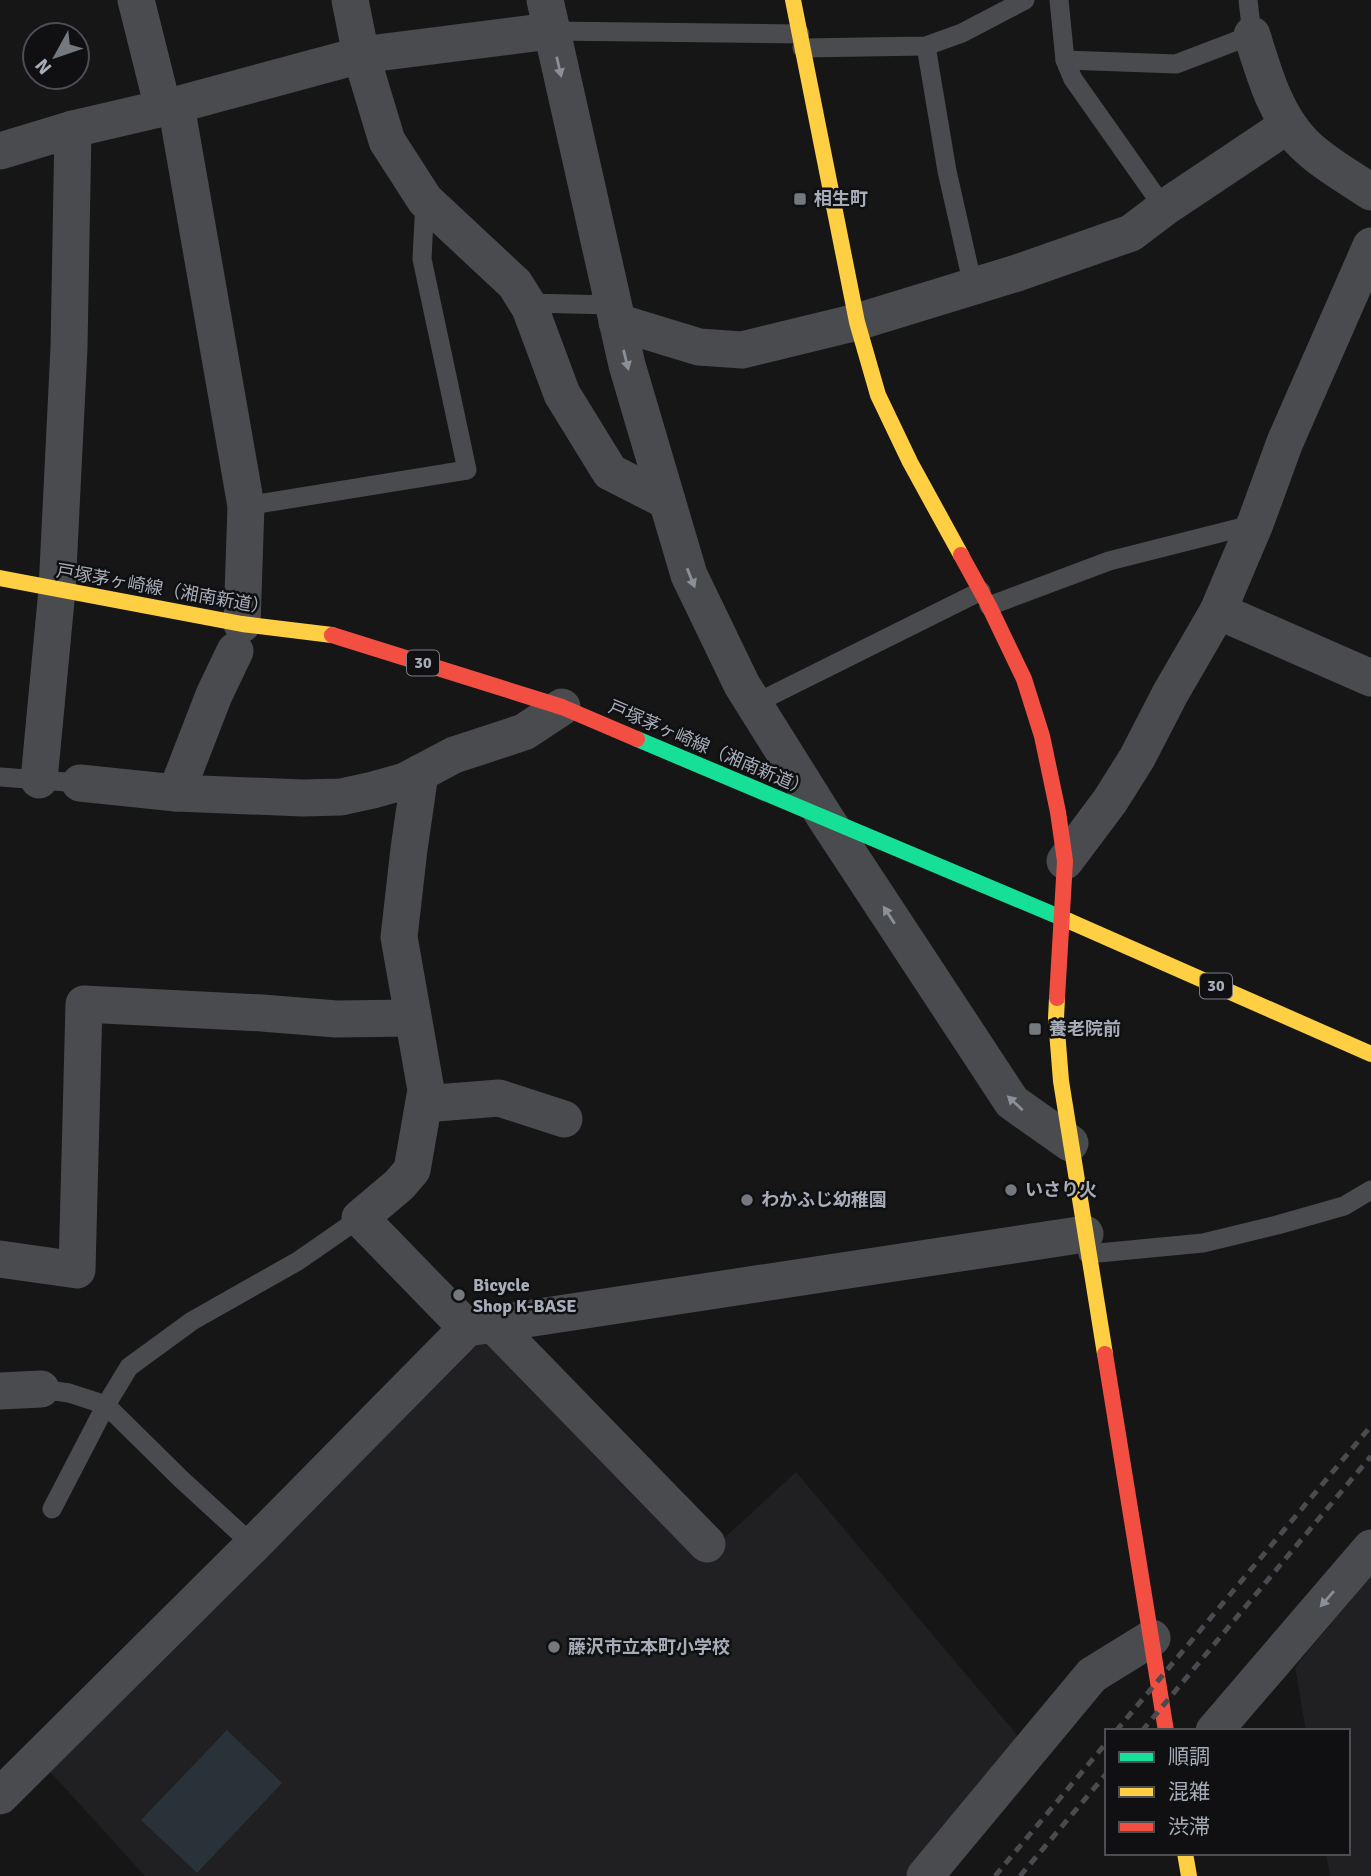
<svg xmlns="http://www.w3.org/2000/svg" width="1371" height="1876" font-family="Signika,'Noto Sans JP',sans-serif">
	<style>
		.built { fill: #202022 }
		.water { fill: #283238 }
		.lines { fill: none; stroke-linecap: round; stroke-linejoin: round }
		.lane { stroke: #4a4b4f; stroke-width: 19 }
		.street { stroke: #4a4b4f; stroke-width: 37 }
		.fast { stroke: #16e098; stroke-width: 16 }
		.slow { stroke: #ffcf43; stroke-width: 16 }
		.jam { stroke: #f24e42; stroke-width: 16 }
		.rail { stroke: #494b4e; stroke-width: 5; stroke-dasharray: 9 7; stroke-linecap: butt }
		.oneway { fill: #8a8f98 }
		.poi-dot { fill: #74787f; stroke: #101012; stroke-width: 2.5 }
		.labels { text-anchor: middle; dominant-baseline: central; stroke-width: 5; stroke-linejoin: round; paint-order: stroke }
		.shield { fill: #101012; stroke: #797d86; stroke-width: 2 }
		.shield-label { font-size: 16px; font-weight: bold; fill: #a6acb8 }
		.poi-label { font-size: 18px; font-weight: bold; fill: #a6acb8; stroke: #101012; text-anchor: start }
		.street-label { font-size: 18px; fill: #a6acb8; stroke: #101012 }
	</style>
	<rect width="100%" height="100%" fill="#161616"/>
	<g class="built">
		<path d="M492,1337l216,216 88,-81 226,269 -112,135h-765l-101,-111 435,-425z"/>
		<path d="M1371,1576v300h-41l-4,-23h22v-122h-42l-11,-64z"/>
	</g>
	<path class="water" d="M227,1730l55,53 -85,90 -56,-53z"/>
	<g class="lines">
		<g class="lane">
			<path d="M1059,0l6,60 8,19 91,129"/>
			<path d="M550,31l250,3"/>
			<path d="M926,46l21,125 26,115"/>
			<path d="M802,48l124,-2 36,-13 63,-33"/>
			<path d="M1065,60l111,4 76,-29 -4,-35"/>
			<path d="M527,303l86,2"/>
			<path d="M246,506l221,-36 -45,-211 3,-59"/>
			<path d="M989,606l120,-45 146,-37"/>
			<path d="M754,704l227,-113"/>
			<path d="M0,777l80,6"/>
			<path d="M1088,1254l115,-11 74,-18 67,-19 27,-16"/>
			<path d="M41,1389l28,4 37,12 75,74 72,66"/>
			<path d="M52,1509l54,-104 23,-38 63,-46 106,-60 62,-43"/>
		</g>
		<g class="street">
			<path d="M136,0l27,108"/>
			<path d="M350,0l11,55 26,86 38,59 90,84 15,24 32,86 48,78 57,29"/>
			<path d="M545,0l82,365 62,210 53,110 84,134 186,283 58,41"/>
			<path d="M1252,35c12,38 23,80 52,109 19,19 45,33 67,48"/>
			<path d="M176,105l70,401 -4,118"/>
			<path d="M0,151l73,-22 103,-24 185,-50 189,-24"/>
			<path d="M617,322l82,25 43,3 115,-28 160,-49 114,-40 33,-25 124,-83"/>
			<path d="M1218,611l153,67"/>
			<path d="M420,773l-11,76 -10,88 27,153 -14,80 -13,15 -39,33 107,110"/>
			<path d="M39,780l18,-190 12,-242 4,-219"/>
			<path d="M80,783l96,10 127,5 38,-1 32,-7 32,-9 49,-26 70,-23 38,-25"/>
			<path d="M176,793l38,-98 21,-44"/>
			<path d="M1065,861l45,-60 27,-43 33,-64 48,-83 37,-87 30,-82 86,-196"/>
			<path d="M424,1104l75,-6 65,21"/>
			<path d="M0,1259l77,11 7,-266 178,9 74,6 76,-1"/>
			<path d="M493,1324l214,220"/>
			<path d="M0,1391l41,-2"/>
			<path d="M1214,1731l157,-183"/>
			<path d="M0,1796l253,-251 214,-217 618,-94"/>
			<path d="M925,1876l167,-201 60,-37"/>
		</g>
		<path class="fast" d="M637,739l432,182"/>
		<g class="slow">
			<path d="M793,0l64,322 21,73 32,67 51,93"/>
			<path d="M0,578l242,46 90,11"/>
			<path d="M1069,921l302,133"/>
			<path d="M1057,998l-1,20 5,63 44,273"/>
			<path d="M1185,1853l4,23"/>
		</g>
		<g class="jam">
			<path d="M961,555l28,51 35,73 18,57 16,76 7,49 -8,137"/>
			<path d="M332,635l230,72 75,32"/>
			<path d="M1105,1354l61,377"/>
		</g>
		<g class="rail">
			<path d="M1116,1731l255,-305"/>
			<path d="M1142,1731l229,-275"/>
			<path d="M995,1876l112,-134"/>
			<path d="M1020,1876l87,-103"/>
		</g>
	</g>
	<defs><path id="oneway-solid" d="M-6-.8H1V-3.2L6.5 0L1 3.2V.8H-6Z" transform="scale(1.75)"/></defs>
	<g class="oneway">
		<use href="#oneway-solid" transform="translate(559 67) rotate(77)"/>
		<use href="#oneway-solid" transform="translate(626 360) rotate(76)"/>
		<use href="#oneway-solid" transform="translate(691 578) rotate(68)"/>
		<use href="#oneway-solid" transform="translate(889 915) rotate(-123)"/>
		<use href="#oneway-solid" transform="translate(1015 1103) rotate(-137)"/>
		<use href="#oneway-solid" transform="translate(1327 1599) rotate(131)"/>
	</g>
	<g class="poi-dot">
		<rect x="793" y="192" width="14" height="14" rx="3.5"/>
		<rect x="1028" y="1022" width="14" height="14" rx="3.5"/>
		<circle cx="1011" cy="1190" r="7"/>
		<circle cx="747" cy="1200" r="7"/>
		<circle cx="459" cy="1295" r="7"/>
		<circle cx="554" cy="1647" r="7"/>
	</g>
	<g class="labels">
		<g class="shield">
			<rect x="407" y="650.5" width="32" height="25" rx="5"/>
			<rect x="1200" y="973.5" width="32" height="25" rx="5"/>
		</g>
		<g class="shield-label">
			<text x="423" y="663">30</text>
			<text x="1216" y="986">30</text>
		</g>
		<g class="poi-label">
			<text x="814" y="199">相生町</text>
			<text x="1049" y="1029">養老院前</text>
			<text x="1025" y="1190">いさり火</text>
			<text x="761" y="1200">わかふじ幼稚園</text>
			<text x="473" y="1285">Bicycle<tspan x="473" dy="21">Shop K-BASE</tspan></text>
			<text x="568" y="1647">藤沢市立本町小学校</text>
		</g>
		<g class="street-label">
			<text transform="translate(163 589) rotate(10)">戸塚茅ヶ崎線（湘南新道）</text>
			<text transform="translate(709 748) rotate(23)">戸塚茅ヶ崎線（湘南新道）</text>
		</g>
	</g>
	<rect x="1105" y="1729" width="245" height="126" fill="#101012" stroke="#4c4e54" stroke-width="2"/>
	<rect x="1119" y="1752" width="35" height="10" fill="#16e098" stroke="#4c4e54" stroke-width="2"/>
	<text x="1168" y="1764" font-size="21" fill="#a6acb8">順調</text>
	<rect x="1119" y="1787" width="35" height="10" fill="#ffcf43" stroke="#4c4e54" stroke-width="2"/>
	<text x="1168" y="1799" font-size="21" fill="#a6acb8">混雑</text>
	<rect x="1119" y="1822" width="35" height="10" fill="#f24e42" stroke="#4c4e54" stroke-width="2"/>
	<text x="1168" y="1834" font-size="21" fill="#a6acb8">渋滞</text>
	<g transform="translate(56 56) rotate(230)"><circle r="33" fill="#101012" stroke="#4c4e54" stroke-width="2"/>
	<path d="M0-5L12 26L0 18L-12 26Z" fill="#74787f"/>
	<text y="-10" font-size="19" font-weight="bold" text-anchor="middle" fill="#a6acb8">N</text>
	</g>
</svg>
